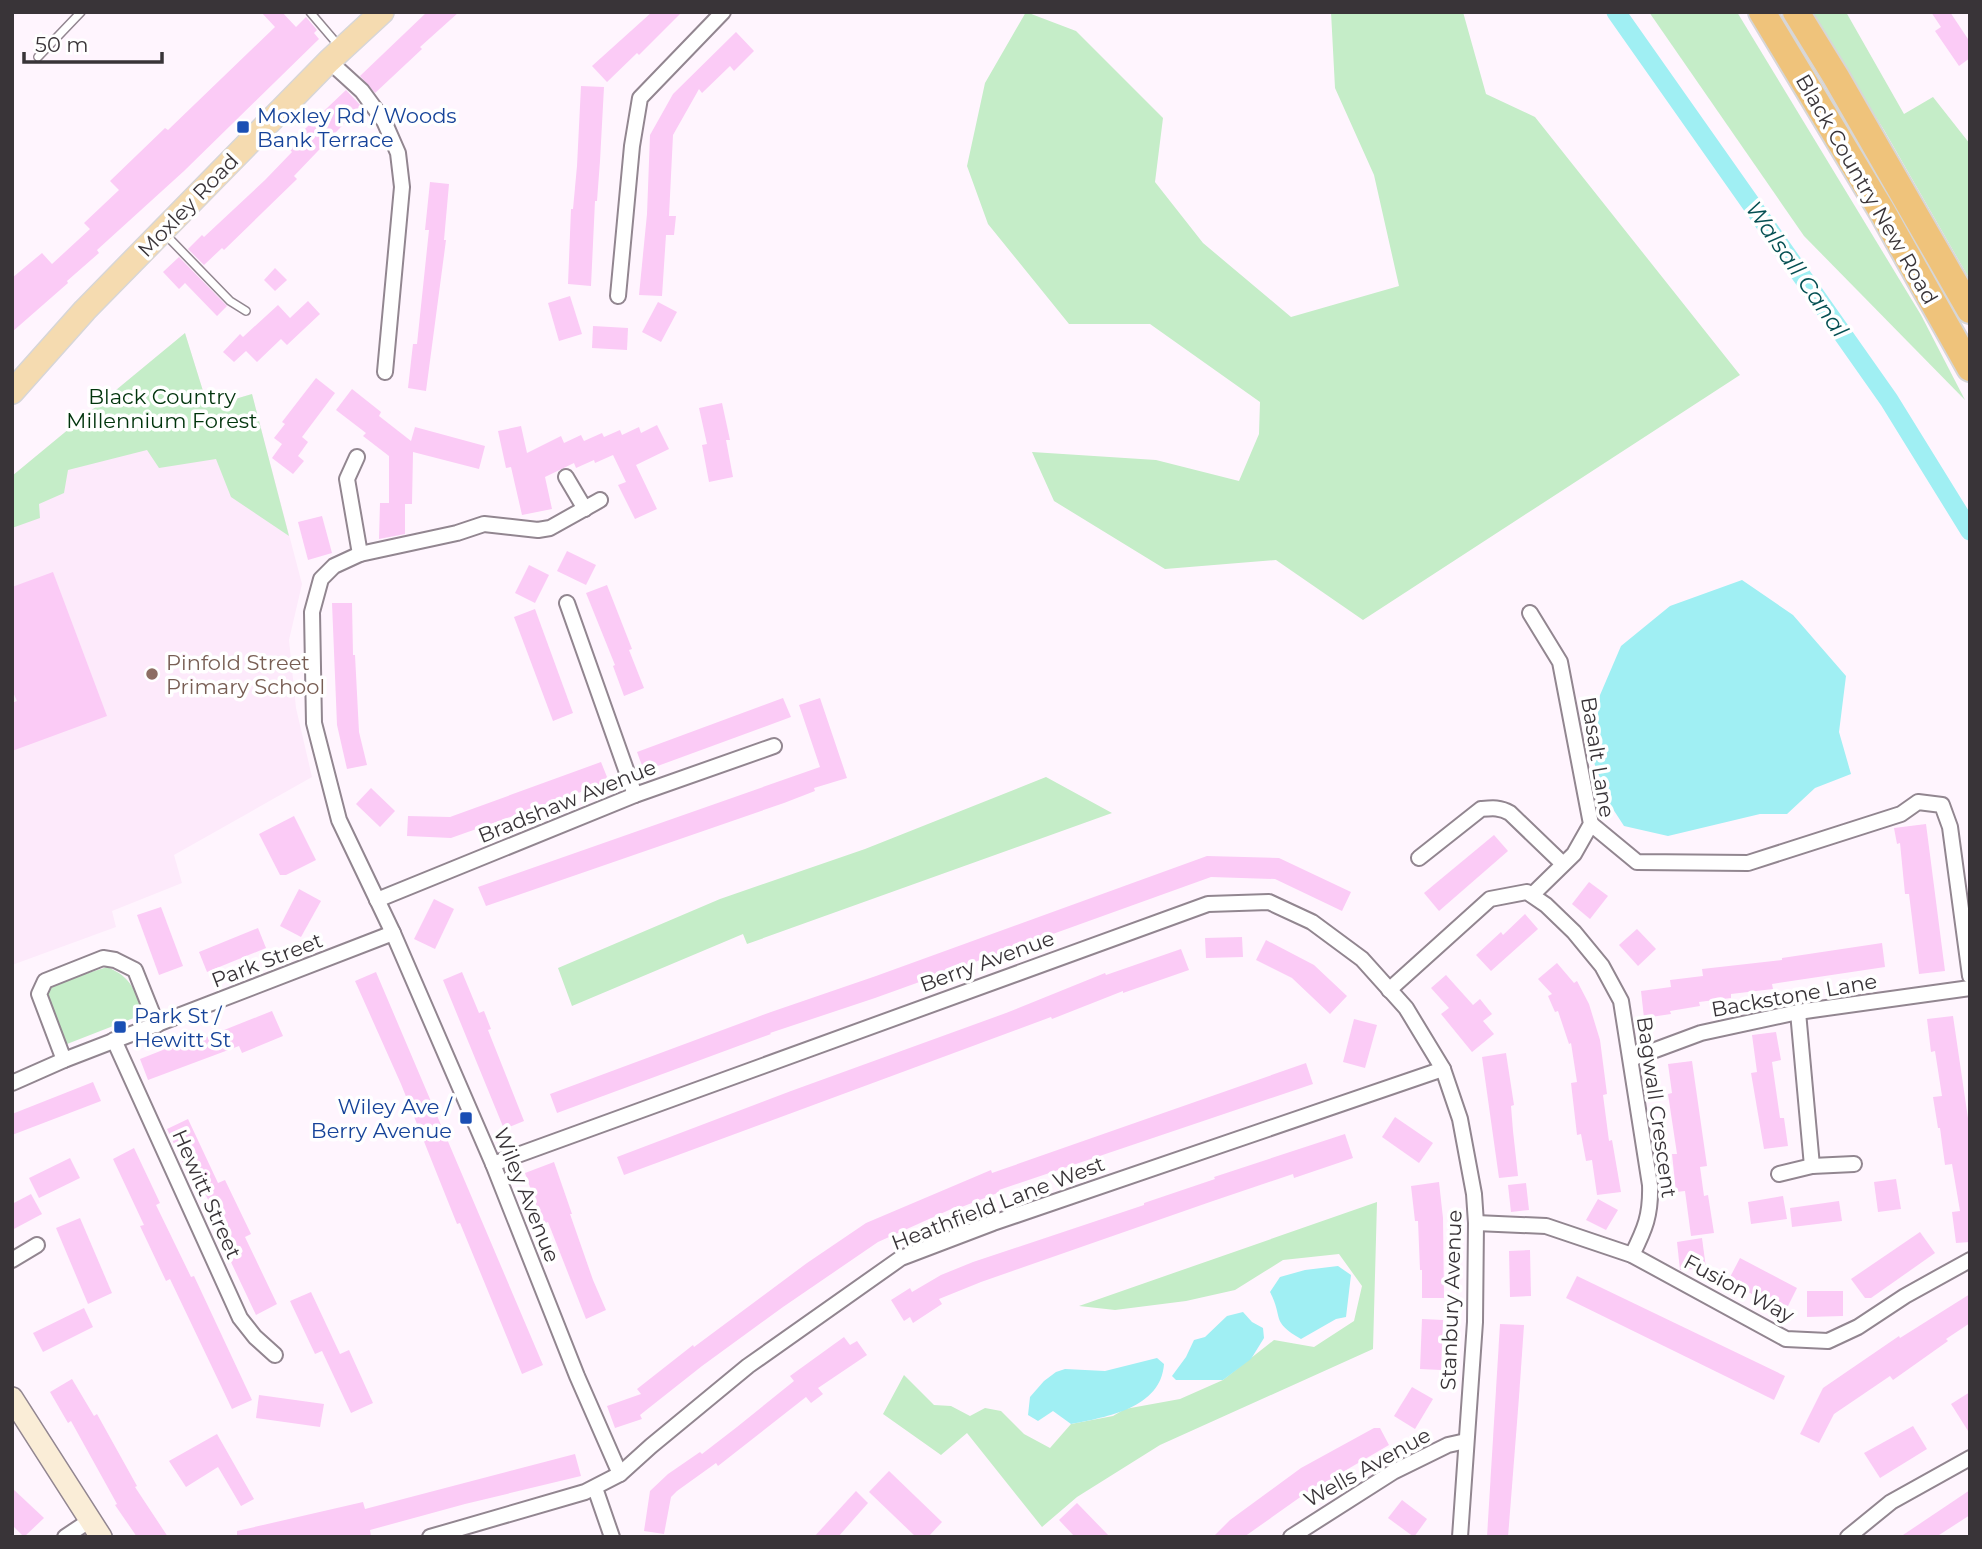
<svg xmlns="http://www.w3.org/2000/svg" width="1982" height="1549" font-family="Montserrat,sans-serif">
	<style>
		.built { fill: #fdeafb }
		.green { fill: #c5edc8 }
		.water { fill: #a0eff3 }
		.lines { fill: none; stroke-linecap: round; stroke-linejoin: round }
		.canal { stroke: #a0eff3; stroke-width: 19 }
		.building { fill: #fbcbf6 }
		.lane-casing { stroke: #928690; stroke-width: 10 }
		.street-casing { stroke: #928690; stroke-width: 18 }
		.secondary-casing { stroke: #928690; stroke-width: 24 }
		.primary-casing { stroke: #d7d6d7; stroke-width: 26 }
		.highway-casing { stroke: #d7d6d7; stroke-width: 30 }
		.lane { stroke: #fff; stroke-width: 7 }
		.street { stroke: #fff; stroke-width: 14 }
		.secondary { stroke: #faedd7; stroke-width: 21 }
		.primary { stroke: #f5dbb0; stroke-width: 23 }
		.highway { stroke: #efc37b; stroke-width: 26 }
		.transit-dot { fill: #1a4fb4; stroke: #fff; stroke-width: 2.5 }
		.education-dot { fill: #8d6e63; stroke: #fff; stroke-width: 2.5 }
		.labels { text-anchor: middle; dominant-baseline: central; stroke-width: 7; stroke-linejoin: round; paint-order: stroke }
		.transit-label { font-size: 21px; fill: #164399; stroke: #fff; text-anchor: start }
		.street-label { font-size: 21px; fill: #393438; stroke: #fff }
		.park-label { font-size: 21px; fill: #00340c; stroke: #fff }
		.education-label { font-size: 21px; fill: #785e54; stroke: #fff; text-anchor: start }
		.water-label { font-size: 23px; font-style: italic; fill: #055053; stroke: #fff }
	</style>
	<rect width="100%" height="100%" fill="#fff5fe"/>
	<path class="built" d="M185,333l23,74 44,-13 50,190 -13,56 7,68 16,69 -138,78 8,28 -70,28 4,16 -104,38v-489z"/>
	<g class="green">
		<path d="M1026,12l50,19 87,87 -8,64 48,61 88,74 108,-31 -25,-111 -39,-87 -4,-76h132l23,82 49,23 205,258 -377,245 -87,-60 -111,9 -111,-68 -22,-49 124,8 83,21 20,-47 1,-32 -110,-78h-81l-81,-100 -21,-58 18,-83z"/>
		<path d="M1649,12h88l184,303 44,85 -161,-164z"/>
		<path d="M1810,12h36l58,102 29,-17 37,47v136l-86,-150z"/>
		<path d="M185,333l23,74 44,-13 37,142 -58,-39 -15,-38 -57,9 -12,-18 -79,20 -4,23 -25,11 1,14 -28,10v-52z"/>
		<path d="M1046,777l66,36 -365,131 -4,-10 -171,72 -14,-38 162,-69 145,-50z"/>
		<path d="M107,967c26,11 27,23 37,47l-77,30 -21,-50 5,-9z"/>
		<path d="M1377,1202l-4,147 -213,96 -83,52 -35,30 -75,-94 -26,22 -58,-41 21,-39 30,30 17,1 19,10 15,-8 16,3 23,23 26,14 21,-24 42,-8 12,-7 55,-10 43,-19 51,-40 40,7 40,-26 8,-35 -23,-32 -56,6 -48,30 -49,11 -71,9 -36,-4z"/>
	</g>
	<g class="water">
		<path d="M1742,580l51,35 53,61 -7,56 12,42 -36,14 -28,26h-27l-92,22 -44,-10 -13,-20 -18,-46 7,-65 21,-49 49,-40z"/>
		<path d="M1338,1266l13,9 -5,42 -10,2 -35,20c-31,-18 -17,-20 -31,-47l10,-15 25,-7z"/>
		<path d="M1243,1312l9,10 11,6 1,10 -13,21 -28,21h-47l-4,-4 14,-19 8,-17 11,-3 22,-21z"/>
		<path d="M1157,1358l7,6c-3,44 -57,53 -93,60l-18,-13 -15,10 -10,-6 2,-18 14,-16 12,-9 9,-3 40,2z"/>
	</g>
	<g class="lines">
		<path class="canal" d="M1616,12l273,388 81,131"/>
	</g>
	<g class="building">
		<path d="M261,12h21l14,15 10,-10 11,13 -3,3 5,6 -135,132 -87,79 2,3 -32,28 1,2 -56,49v-54l30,-25 10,11 38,-35 -6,-6 35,-33 -9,-9 55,-53 3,2 107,-103z"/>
		<path d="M427,12h32l-39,35 2,2 -47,44 -15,-17z"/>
		<path d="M652,12h30l-43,43 -2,-2 -30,29 -15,-16z"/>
		<path d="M1931,12h19l20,30v16l-11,8 -24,-35 6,-4z"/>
		<path d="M736,32l18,19 -20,20 -4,-5 -28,27 -3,-4 -26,46 -4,81h7l-2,19h-8l-4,61 -23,-1 8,-81 3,-79 23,-41z"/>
		<path d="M581,86l23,1 -4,74 -3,40h-2l-4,85 -23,-2 3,-75h2l4,-43z"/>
		<path d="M346,90l15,16 -67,70 3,3 -73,71 -2,-2 -18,17 -16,-16 14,-14 2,2 61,-57 27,-28 -5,-6z"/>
		<path d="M430,182l19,2 -5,56h2l-20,151 -18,-3 5,-44h4l12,-114h-4z"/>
		<path d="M179,257l48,49 -10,10 -32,-33 -6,6 -16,-17z"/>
		<path d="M275,268l12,12 -12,11 -11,-11z"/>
		<path d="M570,296l12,38 -23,7 -11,-38z"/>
		<path d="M308,301l12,13 -33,31 -6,-6 -24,23 -11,-11 -12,11 -11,-10 17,-18 3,3 35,-32 12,13z"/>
		<path d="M658,302l19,10 -16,30 -19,-10z"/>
		<path d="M593,326l35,2 -1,22 -35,-2z"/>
		<path d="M316,378l19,15 -33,44 6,5 -10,14 6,5 -11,13 -21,-16 10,-14 -8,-6 11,-14 -3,-2z"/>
		<path d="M352,389l29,23 -2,4 32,25 4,-14 70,19 -6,23 -66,-17 -1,52h-7v30l-26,5 1,-36h9v-47l-26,-20 3,-3 -30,-23z"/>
		<path d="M722,403l8,37h-4l7,37 -24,5 -7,-37 5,-1 -8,-36z"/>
		<path d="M657,425l12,24 -33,16 21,44 -22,10 -17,-34 8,-3 -13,-27 -18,8 -1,-3 -18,8 -2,-5 -29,14 7,32 -30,6 -11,-48 -5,1 -8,-37 23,-5 6,27 34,-17 3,7 17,-8 3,6 18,-8 2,4 16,-7 2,5 17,-8 2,6z"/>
		<path d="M322,516l10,37 -24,7 -10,-38z"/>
		<path d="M567,551l29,14 -10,20 -29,-14z"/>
		<path d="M529,565l20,10 -14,28 -20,-10z"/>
		<path d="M53,572l54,144 -95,35v-48l5,-2 -5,-11v-103z"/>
		<path d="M607,585l25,64 -3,1 15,38 -20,8 -11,-30 2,-1 -29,-72z"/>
		<path d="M332,603h20l1,52h2l4,77 8,33 -20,4 -10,-44z"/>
		<path d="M535,609l38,104 -20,8 -39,-104z"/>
		<path d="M783,698l8,19 -147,54 -7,-19z"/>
		<path d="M820,698l27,80 -33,10 1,3 -31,12 -298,103 -8,-19 342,-120 -21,-62z"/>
		<path d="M601,762l8,20 -158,56 -44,-2 1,-20 42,1z"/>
		<path d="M371,788l24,23 -15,16 -24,-23z"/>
		<path d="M294,816l22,44 -30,15h-6l-21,-41z"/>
		<path d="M1926,824l19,147 -26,3 -10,-80h-4l-5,-51 -3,1 -3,-16z"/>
		<path d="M1494,835l14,16 -69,60 -15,-18z"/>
		<path d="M1207,856l72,2 72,34 -9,19 -67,-32 -64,-2 -336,121 -105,35 1,1 -214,79 -7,-19 221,-82 105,-36z"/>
		<path d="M1589,882l19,14 -18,23 -18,-15z"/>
		<path d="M299,889l22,12 -20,36 -21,-11z"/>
		<path d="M434,899l20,10 -19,40 -21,-10z"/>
		<path d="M161,907l22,59 -24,9 -22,-60z"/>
		<path d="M1525,914l13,15 -47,42 -15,-16 25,-23 2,3z"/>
		<path d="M258,928l8,20 -59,24 -8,-20z"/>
		<path d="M1637,929l19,20 -18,17 -19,-21z"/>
		<path d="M1242,937l1,20 -37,1 -1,-20z"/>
		<path d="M1266,940l48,25 33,31 -17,18 -38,-36 -36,-18z"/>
		<path d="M1882,943l3,24 -113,17 1,5 -42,5v4l-32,4 1,4 -30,5 1,3 -27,4 -3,-27 30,-4 -1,-7 33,-4 -1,-7 80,-9v-2z"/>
		<path d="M1181,949l8,21 -66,23v-2l-71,28 -1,-2 -427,158 -7,-18 174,-66 215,-78 99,-40 1,2z"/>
		<path d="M1557,963l17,20 3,-2 12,23 11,36 7,54 -4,1 6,46 3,-1 9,52 -24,3 -5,-35 -6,1 -5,-27 -4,1 -6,-52 6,-1 -6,-39 -2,1 -11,-33 -3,1 -7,-16 4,-2 -14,-15z"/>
		<path d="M376,972l167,393 -21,9 -62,-151 -3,1 -56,-140 -46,-103z"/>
		<path d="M462,972l17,41 5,-2 7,18 -3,1 36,91 -20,8 -61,-149z"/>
		<path d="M1446,975l27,30 7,-6 12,15 -9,7 11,13 -22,18 -31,-38 8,-6 -18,-20z"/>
		<path d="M272,1011l11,25 -41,17 -3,-7 -91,34 -8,-21 33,-13 1,4z"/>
		<path d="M1953,1016l17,116v110l-14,1 -4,-31 8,-1 -8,-47 -7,1 -5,-37h-2l-5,-31 9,-1 -7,-45 -4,1 -4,-33z"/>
		<path d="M1354,1019l23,6 -12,43 -22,-6z"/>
		<path d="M1776,1032l5,28 -9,2 8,56h4l4,28 -24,3 -13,-76 6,-1 -5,-37z"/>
		<path d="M1506,1053l8,52 -3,1 2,25 5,45 -19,2 -17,-121z"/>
		<path d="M1692,1061l15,105 -7,1 4,29 4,-1 6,38 -23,3 -6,-45 -9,1 -4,-38h5l-9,-60 4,-1 -4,-29z"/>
		<path d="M1306,1063l7,21 -314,106 1,2 -41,16 -1,-2 -80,36 -95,65 -81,59 -62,49 2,4 -27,9 -8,-22 34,-12 -4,-5 56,-44 1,2 113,-84 59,-40 125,-53 1,3z"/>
		<path d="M93,1082l8,19 -89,34v-21z"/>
		<path d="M1395,1117l38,26 -14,20 -37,-26z"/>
		<path d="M188,1119l30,64 7,-3 26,54 -6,3 32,67 -21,11 -26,-55 6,-3 -37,-76 -6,3 -26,-55z"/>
		<path d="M1345,1134l8,24 -59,20 -1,-4 -83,28 -229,80 -42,17 3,5 -29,19 -3,-6 -6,4 -13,-21 19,-12 2,4 29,-17 32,-13 171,-57v-2l71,-24 -1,-2z"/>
		<path d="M134,1148l26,55 -4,2 35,72 3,-1 58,124 -20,9 -62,-130 -4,2 -26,-55 4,-1 -31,-66z"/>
		<path d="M70,1158l10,20 -41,20 -10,-20z"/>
		<path d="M554,1162l18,52h-2l23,66 13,30 -20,9 -38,-97 -5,2 -18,-51z"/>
		<path d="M1896,1179l5,30 -23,3 -4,-30z"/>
		<path d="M1439,1182l4,36 1,80h-22v-28h-2l-2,-49h-3l-4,-35z"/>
		<path d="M1526,1183l3,27 -18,2 -3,-27z"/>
		<path d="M31,1194l11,20 -30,16v-26z"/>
		<path d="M1783,1196l4,23 -36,5 -3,-22z"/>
		<path d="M1598,1199l20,11 -12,20 -20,-10z"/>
		<path d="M1839,1201l3,20 -50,6 -2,-19z"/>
		<path d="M80,1218l32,75 -24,11 -32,-76z"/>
		<path d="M1920,1232l15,21 -64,45h-6l-14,-19z"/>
		<path d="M1702,1238l4,30 -26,2 -3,-28z"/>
		<path d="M1530,1250l1,46 -21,1 -1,-46z"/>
		<path d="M1740,1258l57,30 -12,24 -57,-31z"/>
		<path d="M1577,1276l208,100 -11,24 -208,-102z"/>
		<path d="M1807,1291h36v25l-36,1z"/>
		<path d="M311,1292l29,62 9,-4 24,53 -22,10 -29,-62 -7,3 -25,-53z"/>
		<path d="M1970,1294v29l-24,16 2,2 -55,39 -3,-4 -56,38 -15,29 -19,-9 23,-46 76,-52 1,2z"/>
		<path d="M84,1308l9,19 -50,25 -10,-19z"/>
		<path d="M1422,1319l21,1 -2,50 -21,-1z"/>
		<path d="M1500,1324l24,1 -5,72 -11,140h-21z"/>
		<path d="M844,1337l6,8 7,-4 10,14 -49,33 5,6 -12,9 -5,-6 -88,69 -2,-3 -39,28 -6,6 -7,37 -20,-3 6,-40 18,-17 32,-22 2,2 35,-27 57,-46 -4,-5z"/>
		<path d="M72,1379l22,37 3,-2 40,72 -2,1 33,50h-31l-22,-32 2,-1 -46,-83 -3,2 -18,-31z"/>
		<path d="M1412,1387l21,12 -18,30 -21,-13z"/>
		<path d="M1970,1392v42l-19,-30z"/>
		<path d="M259,1395l65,9 -4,23 -64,-9z"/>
		<path d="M1913,1426l14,23 -47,29 -16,-25z"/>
		<path d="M1374,1428h6l9,17 -65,38 -1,-2 -79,56h-31l17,-17 71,-52z"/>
		<path d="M217,1434l37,65 -13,7 -23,-39 -32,20 -17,-26z"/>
		<path d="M575,1454l6,22 -116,28 -95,26 1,7h-134v-6l126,-29 2,7z"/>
		<path d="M889,1471l53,51 -14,15h-12l-47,-45z"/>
		<path d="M12,1488l32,30 -20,19 -12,-12z"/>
		<path d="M1970,1490v25l-34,22h-36z"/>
		<path d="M856,1491l12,12 -30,34h-24z"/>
		<path d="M1402,1500l25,19 -13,18 -26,-19z"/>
		<path d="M1077,1503l33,34h-35l-16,-17z"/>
	</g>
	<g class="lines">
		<defs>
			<g id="lane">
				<path d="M310,12l29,34"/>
				<path d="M38,57l43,-45"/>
				<path d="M165,234l65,67 16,10"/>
			</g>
			<g id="street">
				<path d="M329,61l33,30 22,30 14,32 4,34 -17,185"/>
				<path d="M618,296l14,-150 8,-48 83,-86"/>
				<path d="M357,457l-10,22 13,75"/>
				<path d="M566,477l19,32"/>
				<path d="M600,500l-50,28 -12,2 -54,-6 -27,9 -97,21 -26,12 -13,13 -9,33 2,111 25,97 54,113 100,231 84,212 43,98"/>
				<path d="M567,603l68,192"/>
				<path d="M1530,613l30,49 31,162 -17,30 -42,41"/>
				<path d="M1591,824l46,38 111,1 153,-49 17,-12 24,3 8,22 20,149"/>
				<path d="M1419,858l62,-49c11,-1 19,-2 29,4l53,51"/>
				<path d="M377,900l258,-105 139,-49"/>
				<path d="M1389,990l101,-91 37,-7 19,13 28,27 28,34 19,35 29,184c1,30 -5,44 -18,70"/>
				<path d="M1798,1012l14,154"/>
				<path d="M114,1040l126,278 15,19 20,18"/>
				<path d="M1631,1059l70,-26 97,-21 172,-24"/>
				<path d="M64,1060l-25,-66 6,-13 58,-23 12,2 20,10 22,55"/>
				<path d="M12,1083l52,-23 329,-127"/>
				<path d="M493,1164l715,-260 61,-2 43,20 50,37 44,49 37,61 17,50 14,75 2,29 -1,99 -15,215"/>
				<path d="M1779,1174l33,-8 42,-2"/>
				<path d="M1476,1223l70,3 86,29 154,84 42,2 30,-14 47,-31 65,-36"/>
				<path d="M12,1260l25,-15"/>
				<path d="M595,1488l17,49"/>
				<path d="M65,1537l24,-16"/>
				<path d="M430,1537l155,-45 35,-18 31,-28 97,-80 153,-108 92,-35 450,-154"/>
				<path d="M1291,1537l102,-65 55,-27 18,-4"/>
				<path d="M1848,1537l43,-35 79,-44"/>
			</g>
			<path id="secondary" d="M12,1398l89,139"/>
			<path id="primary" d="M12,392l73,-82 244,-249 53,-49"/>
			<g id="highway">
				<path d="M1762,12l121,201 87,155"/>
				<path d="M1796,12l40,65 134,233"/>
			</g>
		</defs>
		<use href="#lane" class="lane-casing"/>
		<use href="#street" class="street-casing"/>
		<use href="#secondary" class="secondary-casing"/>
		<use href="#primary" class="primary-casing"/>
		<use href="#highway" class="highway-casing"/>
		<use href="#lane" class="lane"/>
		<use href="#street" class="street"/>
		<use href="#secondary" class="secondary"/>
		<use href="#primary" class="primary"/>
		<use href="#highway" class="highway"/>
	</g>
	<g class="transit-dot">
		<rect x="236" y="120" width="14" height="14" rx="3.5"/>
		<rect x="113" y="1020" width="14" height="14" rx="3.5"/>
		<rect x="459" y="1111" width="14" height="14" rx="3.5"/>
	</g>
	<circle class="education-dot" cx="152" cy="674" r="7"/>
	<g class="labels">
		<g class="transit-label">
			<text x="257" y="115">Moxley Rd / Woods<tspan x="257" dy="24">Bank Terrace</tspan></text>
			<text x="134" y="1015">Park St /<tspan x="134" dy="24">Hewitt St</tspan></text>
			<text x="452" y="1106" text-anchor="end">Wiley Ave /<tspan x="452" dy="24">Berry Avenue</tspan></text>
		</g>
		<g class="street-label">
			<text transform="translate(1867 189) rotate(60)">Black Country New Road</text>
			<text transform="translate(188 205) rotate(-46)">Moxley Road</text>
			<text transform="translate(1598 757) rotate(81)">Basalt Lane</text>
			<text transform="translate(567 801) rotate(-22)">Bradshaw Avenue</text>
			<text transform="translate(267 960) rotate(-21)">Park Street</text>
			<text transform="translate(987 961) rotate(-20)">Berry Avenue</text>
			<text transform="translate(1794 995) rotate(-10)">Backstone Lane</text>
			<text transform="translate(1657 1107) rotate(82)">Bagwall Crescent</text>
			<text transform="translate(207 1194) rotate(66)">Hewitt Street</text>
			<text transform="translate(527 1195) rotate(68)">Wiley Avenue</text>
			<text transform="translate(998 1203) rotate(-21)">Heathfield Lane West</text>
			<text transform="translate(1739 1288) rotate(28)">Fusion Way</text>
			<text transform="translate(1451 1300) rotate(-88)">Stanbury Avenue</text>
			<text transform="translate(1367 1467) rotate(-29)">Wells Avenue</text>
		</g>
		<g class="park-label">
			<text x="162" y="396">Black Country<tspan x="162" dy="24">Millennium Forest</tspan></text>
		</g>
		<g class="education-label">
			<text x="166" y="662">Pinfold Street<tspan x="166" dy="24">Primary School</tspan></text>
		</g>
		<g class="water-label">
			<text transform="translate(1797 269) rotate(55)">Walsall Canal</text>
		</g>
	</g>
	<rect width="1982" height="1549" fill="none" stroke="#393438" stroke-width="28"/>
	<path d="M24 52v10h138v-10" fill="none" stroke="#393438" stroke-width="3.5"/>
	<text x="35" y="52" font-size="21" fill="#393438" stroke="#ffffff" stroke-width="5" paint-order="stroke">50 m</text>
</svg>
